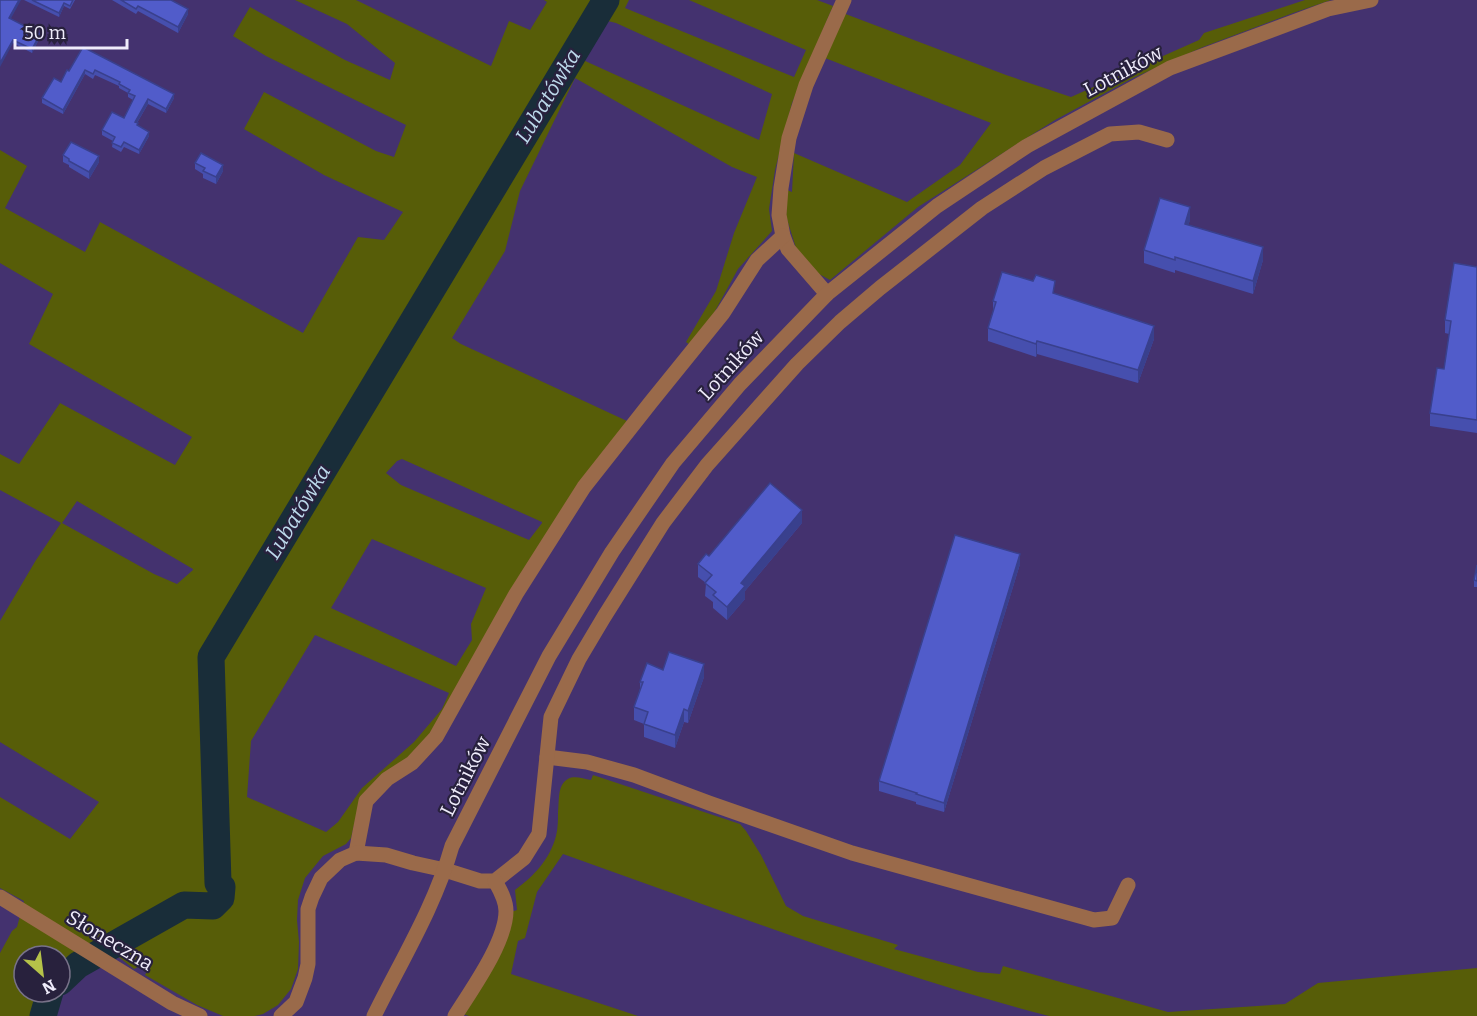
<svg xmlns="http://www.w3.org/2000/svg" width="1477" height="1016" font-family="Bitter,serif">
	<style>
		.green { fill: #575d08; fill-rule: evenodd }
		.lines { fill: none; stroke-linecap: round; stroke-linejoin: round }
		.river { stroke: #192d39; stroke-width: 27 }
		.minor { stroke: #9a6a4a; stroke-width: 15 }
		.wall { fill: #464fae }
		.shaded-wall { fill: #39408d }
		.building { fill: #515cca; stroke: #39408d; stroke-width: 1.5 }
		.labels { text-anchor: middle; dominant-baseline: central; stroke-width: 4.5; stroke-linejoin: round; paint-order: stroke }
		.street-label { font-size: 20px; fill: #efecfb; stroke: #28213d }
		.water-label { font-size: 21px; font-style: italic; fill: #bcd9eb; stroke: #28213d }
	</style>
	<rect width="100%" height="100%" fill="#44326f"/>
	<g class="green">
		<path d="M295,0h61l135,66 18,-45 21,9 17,-28 -3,-2h85l-4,8 169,69 12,-27 -117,-50h128l16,6 -41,97 -17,67 -6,39 3,22 -34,38 -29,53 -19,23 -4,-3 30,-51 18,-58 23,-56 -25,-10 -157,-89 -55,113 -15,60 -53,87 9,6 166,77 -192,308 -80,92 -4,17 -5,6 -23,12 -18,22 -7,22 -1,20 2,22 -1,27 -7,20 -13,16 -15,9 -8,2h-32l-26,-11 -52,-30 3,-5v-4l-6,-1 -8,4 -23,-18 -15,6 -36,31v-32h-36v36h31l-3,3 -5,21h-47v-63l12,-22 5,-4 7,-26 -24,-13v-91l70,42 29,-37 -99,-60v-121l36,-61 25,-37 -61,-33v-36l19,10 41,-61 115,62 17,-28 -163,-93 24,-50 -53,-31v-113l27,16 -22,42 80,44 15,-30 203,111 55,-96 26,3 19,-28 -79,-37 -80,-46 20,-37 112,59 18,6 12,-32 -140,-69 -33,-20 17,-29 95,53 45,20 5,-17 -48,-39zM604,20l12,3 156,71 -13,46 -176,-80 4,-14zM402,459l140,63v1l-13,17 -128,-55 -15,-12 11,-12zM77,501l116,68v1l-16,14 -23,-10 -92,-51zM372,539l114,49 -15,36 1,16 -16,26 -125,-58zM315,635l134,58 -7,16 -28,33 -52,46 -24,34 -12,10 -79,-35 4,-56z"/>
		<path d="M1305,0h26l-38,13 -90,34 -70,31 -78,42 -137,87 -88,73 -11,-6 -23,-26 -10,-32 1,-26 5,2 2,-39 113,49 53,-37 31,-42 -166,-65 18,-45 163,62 65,22 128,-57 5,-7z"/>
		<path d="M593,775l147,49 6,7 15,24 25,51 17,10 95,29 -4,4 84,23 22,2 3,-8 165,46 117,-8 33,-21 159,-15v48h-428c-165,-43 -325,-105 -486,-162l-26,38 -12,46 -7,3 -7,33 127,42h-169l-6,-2 48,-102 6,-2 -2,-20c19,-14 35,-31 41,-54 2,-8 2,-16 2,-24 1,-8 0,-20 4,-27 7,-12 18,-7 29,-5z"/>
	</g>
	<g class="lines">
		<g class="river">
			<path d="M60,982l18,-17 106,-60 29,1 8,-8 1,-11 -4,-4 -7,-226 395,-657"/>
			<path d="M43,1016l7,-24"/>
		</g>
		<g class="minor">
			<path d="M827,294l-39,-45 -5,-13 -4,-21 2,-27 8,-50 17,-53 38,-85"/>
			<path d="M547,757l40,5 47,13 75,28 143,50 242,67 18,-2 16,-33"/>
			<path d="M356,853l10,-52 21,-22 25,-16 24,-26 80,-143 68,-107 67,-85 72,-89 34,-53 26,-24"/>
			<path d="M0,897l172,106 28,13"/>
			<path d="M281,1016l15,-14 9,-24 3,-14v-55l4,-12 9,-19 19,-18 16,-7 30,2 27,8 32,7 35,11h15l29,-23 15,-24 12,-117 28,-58 25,-42 59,-94 44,-58 90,-101 43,-42 40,-34 102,-80 62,-40 66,-34 29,-2 28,8"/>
			<path d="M374,1016c27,-55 61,-110 78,-170l97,-190 63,-104 61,-89 67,-79 87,-90 110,-88 90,-60 143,-78 158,-59 43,-9"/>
			<path d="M455,1016c17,-27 51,-74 51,-105 0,-11 -6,-21 -11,-30"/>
		</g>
	</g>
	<g class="wall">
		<path d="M24,0h51l-5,9 -6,-3 -5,11z"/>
		<path d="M112,0h59l17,14 -10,19 -40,-22 -2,3z"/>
		<path d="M11,19l29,18 -8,16 -19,-10z"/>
		<path d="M83,47l91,51 -8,15 -18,-9 -11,19 1,3 11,10 -10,18 -15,-7 -3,5 -9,-5 1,-6 -11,-6v-5l22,-12 9,-18 -5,-3v-4l-9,-5v-2l-24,-11 -2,4 -8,-5 -22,40 -21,-11v-5l19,-16 8,-11z"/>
		<path d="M63,155l36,7 -10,17 -20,-12v-2l-6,-3z"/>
		<path d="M195,163l28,8 -7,13 -13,-6v-4l-8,-5z"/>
		<path d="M1190,220l-2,5 75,35 -10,34 -78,-24v3l-31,-10v-13z"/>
		<path d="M1477,267v166l-47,-7v-13l14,-44 5,-35 -4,-1v-13z"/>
		<path d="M1055,294l99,45 -16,44 -101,-29 -1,3 -48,-16v-13l5,-17v-10z"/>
		<path d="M802,523l-57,68v8l-18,21 -14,-12v-6l-8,-6 1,-13 -8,-6v-13l11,-8z"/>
		<path d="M1020,564l-76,248 -28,-8v-2l-37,-11v-10z"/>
		<path d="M1477,565v22h-3v-7z"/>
		<path d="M663,670l41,7 -16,46 -4,-1 -9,26 -31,-11v-13l-10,-4v-13l6,-18v-7z"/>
	</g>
	<g class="shaded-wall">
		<path d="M19,0h2l-12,22v-4z"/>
		<path d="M64,3v3l-5,11v-4z"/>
		<path d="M188,9v5l-10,19v-6z"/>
		<path d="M40,34v3l-8,16v-4z"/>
		<path d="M13,40v3l-13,24v-4z"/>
		<path d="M85,70v4l-22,40v-4z"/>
		<path d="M174,94v4l-8,15v-4z"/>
		<path d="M148,99v5l-13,22v-4z"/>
		<path d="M149,132v4l-10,18v-4z"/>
		<path d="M99,156v6l-10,17v-7z"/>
		<path d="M223,165v6l-7,13v-7z"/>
		<path d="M1190,207v13l-5,17v-13z"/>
		<path d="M1263,247v13l-10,34v-13z"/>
		<path d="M1154,326v13l-16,44v-13z"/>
		<path d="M1037,341v13l-1,3v-13z"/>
		<path d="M802,510v13l-57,68v8l-18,21v-13l14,-24z"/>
		<path d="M1020,554v10l-76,248v-9z"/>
		<path d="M704,664v13l-16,46v-12z"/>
		<path d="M684,709v13l-9,26v-13z"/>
	</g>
	<g class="building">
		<path d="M0,0h19l-10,18 31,16 -8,15 -19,-9 -13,23z"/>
		<path d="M32,0h41l-3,6 -6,-3 -5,10z"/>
		<path d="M121,0h50l17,9 -10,18 -40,-21 -2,3z"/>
		<path d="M83,47l91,47 -8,15 -18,-10 -13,23 3,1 -1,2 12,7 -10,18 -15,-8 -3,5 -9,-4 3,-6 -13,-7 10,-18 12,6 11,-22 -7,-3 2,-3 -11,-6 1,-2 -25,-12 -2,4 -8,-4 -22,40 -21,-12 12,-20 7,4 6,-12 2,1z"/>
		<path d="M71,142l28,14 -10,16 -20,-11v-2l-6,-4z"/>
		<path d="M201,153l22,12 -7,12 -13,-6 2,-3 -10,-5z"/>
		<path d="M1160,198l30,9 -5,17 78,23 -10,34 -78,-24v3l-31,-10z"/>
		<path d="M1454,263l23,4v153l-47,-7 7,-45 7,1 7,-48 -6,-1z"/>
		<path d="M1002,272l31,9 3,-6 19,6 -2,12 101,33 -16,44 -101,-29 -1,3 -48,-16 8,-26 -3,-1z"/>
		<path d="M770,483l32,27 -61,73 4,3 -18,21 -14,-12 3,-3 -11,-9 7,-8 -14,-11 8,-10 3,2z"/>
		<path d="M955,535l65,19 -76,249 -28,-9 1,-1 -38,-12z"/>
		<path d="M1477,565v16l-3,-1z"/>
		<path d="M669,652l35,12 -16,47 -4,-2 -9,26 -31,-11 4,-12 -14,-5 9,-25h-3l7,-19 16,7z"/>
	</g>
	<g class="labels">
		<g class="street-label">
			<text transform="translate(1123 71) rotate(-28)">Lotników</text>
			<text transform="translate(731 365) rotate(-48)">Lotników</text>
			<text transform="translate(465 776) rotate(-63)">Lotników</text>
			<text transform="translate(110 940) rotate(31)">Słoneczna</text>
		</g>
		<g class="water-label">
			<text transform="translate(548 96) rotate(-59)">Lubatówka</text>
			<text transform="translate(298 512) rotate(-59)">Lubatówka</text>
		</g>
	</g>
	<g transform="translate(42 974) rotate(152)"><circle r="28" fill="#28213d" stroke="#787289" stroke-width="1.5"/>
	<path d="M0-4.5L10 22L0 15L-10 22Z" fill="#b5c249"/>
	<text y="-9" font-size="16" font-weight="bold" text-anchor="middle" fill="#efecfb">N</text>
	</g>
	<path d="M15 39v9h112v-9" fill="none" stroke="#efecfb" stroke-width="3"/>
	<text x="24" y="39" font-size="18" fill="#efecfb" stroke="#28213d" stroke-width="4.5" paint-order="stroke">50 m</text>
</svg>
